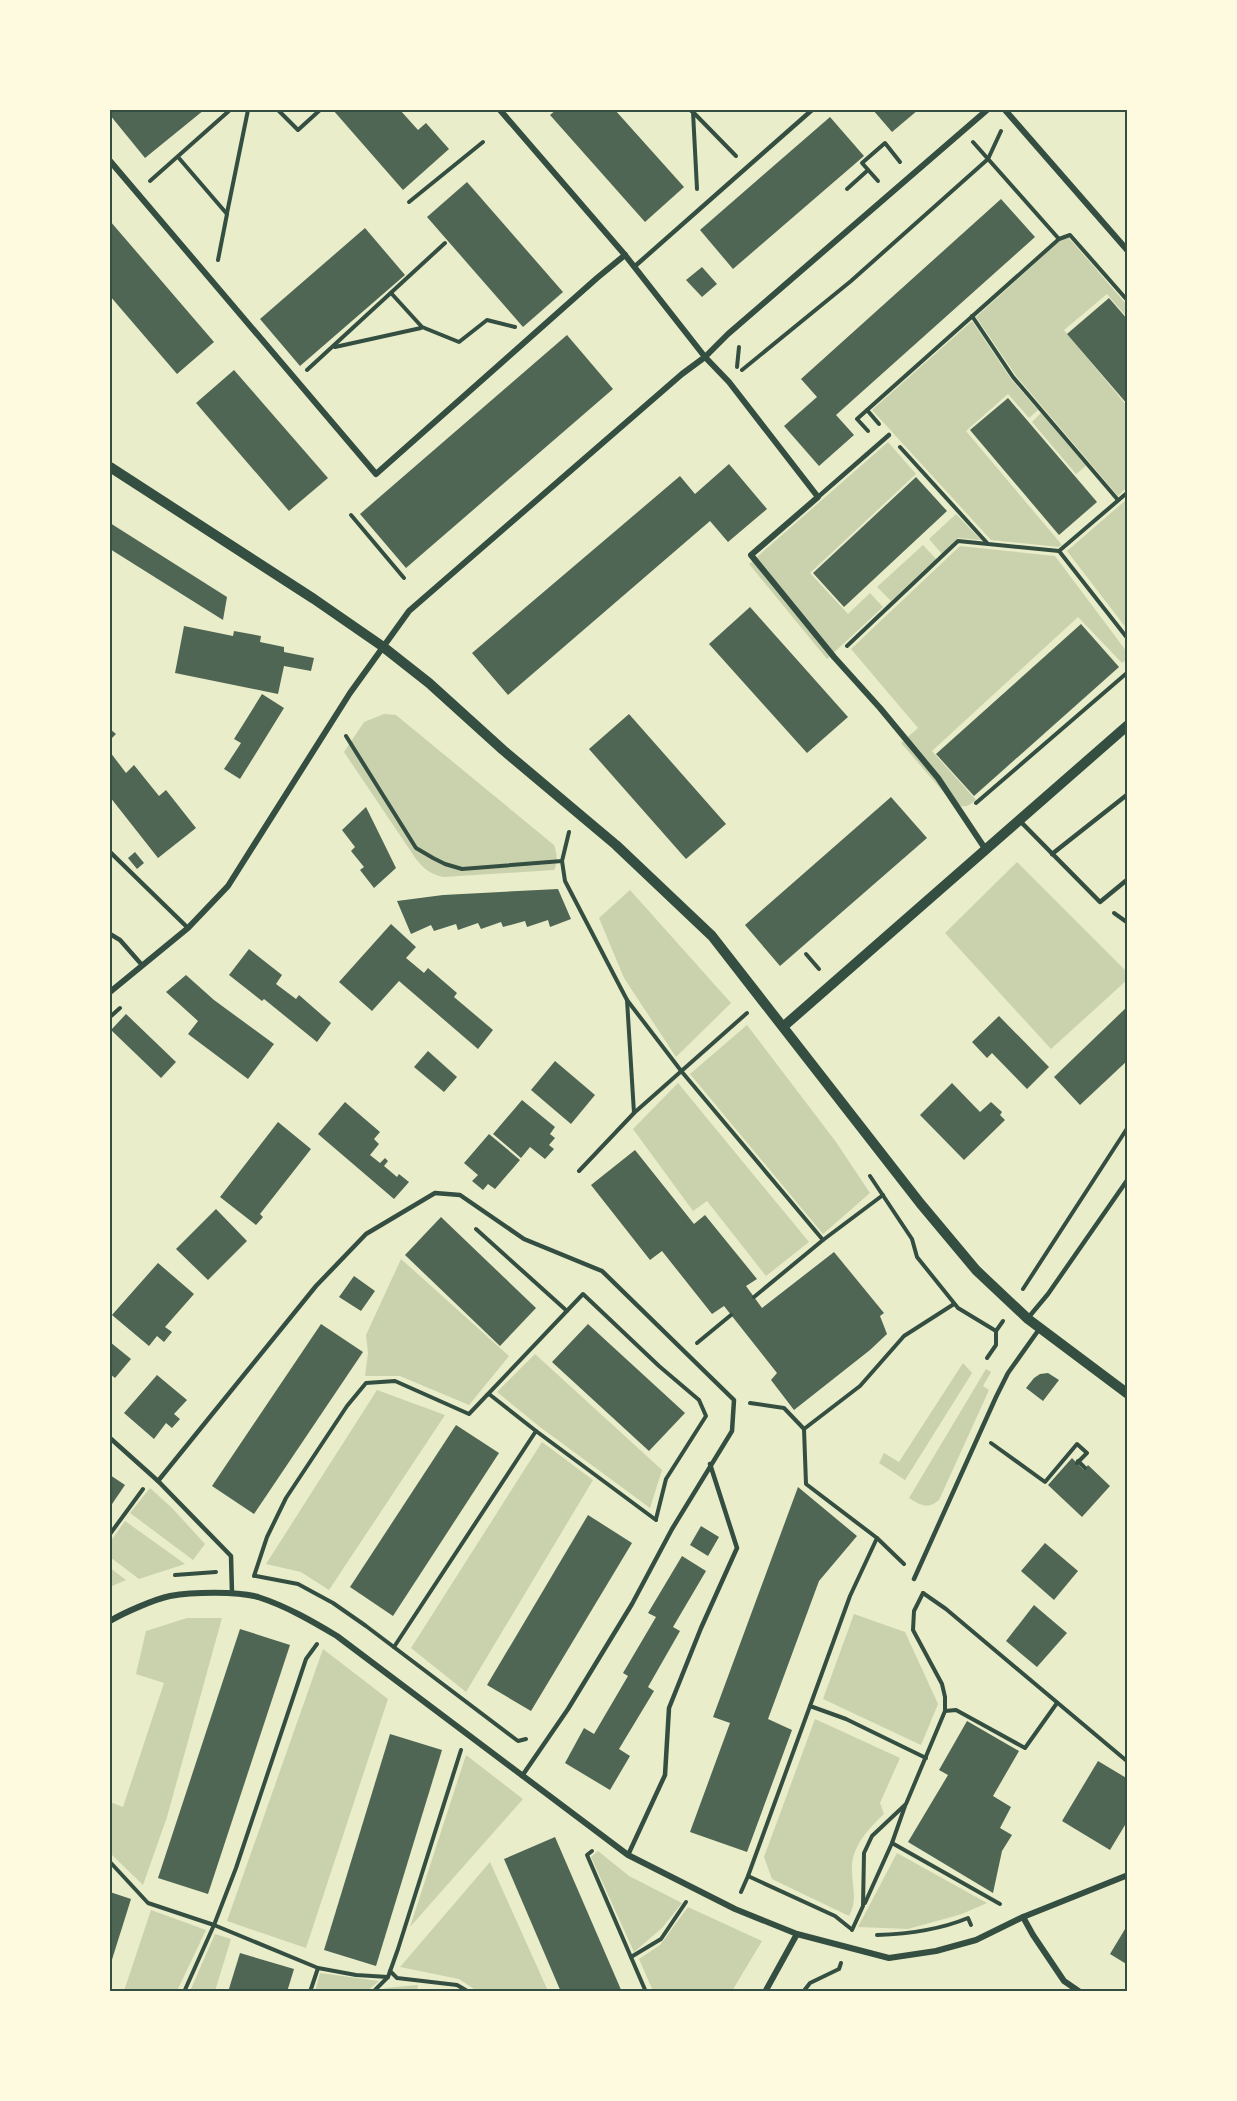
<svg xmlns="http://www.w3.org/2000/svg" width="1237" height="2101" font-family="Arial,sans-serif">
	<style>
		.green { fill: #cad2ad }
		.building { fill: #4f6655 }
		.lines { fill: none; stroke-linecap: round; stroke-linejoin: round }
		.path { stroke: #344e41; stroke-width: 4 }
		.service { stroke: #344e41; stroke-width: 4.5 }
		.minor { stroke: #344e41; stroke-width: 6 }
		.tertiary { stroke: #344e41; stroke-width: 10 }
		.neatline { fill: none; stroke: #344e41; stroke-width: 2 }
	</style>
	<rect width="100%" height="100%" fill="#e9edc9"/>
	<g class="green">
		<path d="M1069,238l58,67v12l-20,-23 -43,36 63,76v81l-9,9 -101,-119 -41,-60 85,-77z"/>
		<path d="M972,321l39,58 27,31 -9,8 -21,-24 -42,37 96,114 -4,2 -67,-7 -119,-130z"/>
		<path d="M1041,413l45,53 -10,8 -44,-52z"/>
		<path d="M888,442l28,32 -106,99 38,41 22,-21 13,14 -56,52 -78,-95z"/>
		<path d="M1127,499v130l-60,-78z"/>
		<path d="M956,514l25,26 -23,-2 -16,16 -13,-15z"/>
		<path d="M923,545l13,14 -45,42 -14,-14z"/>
		<path d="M960,546l95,10 72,96 1,6 -6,5 -44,-46 -146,134 44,49c-9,8 -14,8 -24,2l-51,-59 17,-15 -67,-79z"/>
		<path d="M384,714l12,1 158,130c3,9 4,17 0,25l-111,7c-13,-3 -19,-8 -27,-18l-72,-107 20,-30z"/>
		<path d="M1017,862l110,110v8l-76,69 -106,-116z"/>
		<path d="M630,890l101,113 -55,54 -52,-79 -25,-60z"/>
		<path d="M747,1025l89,117 34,51 -47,41 -133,-160z"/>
		<path d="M678,1083l131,159 -43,34 -59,-75 -14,10 -60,-82z"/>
		<path d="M401,1259l108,97 -40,49 -69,-29h-35l3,-23 -2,-18z"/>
		<path d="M535,1354l127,116 -12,38 -110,-81 -43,-35z"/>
		<path d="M963,1363l9,10 -67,107 -26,-17 5,-10 15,9z"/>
		<path d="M986,1369l5,3 -8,14 6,4 -50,110c-11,10 -19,5 -30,-2z"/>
		<path d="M377,1390l68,25 -116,175 -28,-18 -35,-8z"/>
		<path d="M542,1442l51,38 -127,212 -55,-44z"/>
		<path d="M150,1488l22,20 33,36 -12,16 -63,-47z"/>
		<path d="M125,1521l60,43 -46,15 -29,-22v-15z"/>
		<path d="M110,1568l16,12 -16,7z"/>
		<path d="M854,1614l51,18 33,72 -17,41 -98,-46z"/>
		<path d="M187,1618h35l-55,199 -24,68 -33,-32v-51l13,5 41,-124 -28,-9 10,-43z"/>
		<path d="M323,1649l65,50 -82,249 -79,-27z"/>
		<path d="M815,1719l85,39 -20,45 4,11c-15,14 -33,33 -32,56 0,18 6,29 -3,46l-77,-37 -8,-22z"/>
		<path d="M466,1755l57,44 -113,128z"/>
		<path d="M598,1851l31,25 53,27 -20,25 -28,24 -43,-95z"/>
		<path d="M897,1853l90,50 -25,11 -54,15 -50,-2z"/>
		<path d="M490,1862l58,129h-71l-18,-12 -59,-12z"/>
		<path d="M688,1907l74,34 -30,50h-79l-14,-32 21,-14z"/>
		<path d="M151,1910l55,20 -29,61h-53z"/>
		<path d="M215,1934l16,5 -16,52h-25z"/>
		<path d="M320,1973l59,8 -12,10h-52z"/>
		<path d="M418,1985l-1,6h-35l3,-3z"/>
	</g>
	<g class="building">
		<path d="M110,110h94l-59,48 -35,-43z"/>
		<path d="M333,110h67l18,20 8,-7 23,26 -46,41z"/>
		<path d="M556,110h59l69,77 -39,35 -95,-107z"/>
		<path d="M873,110h45l-26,22z"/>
		<path d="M830,117l34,39 -131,113 -33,-39z"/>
		<path d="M467,182l96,110 -40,35 -96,-110z"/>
		<path d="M1001,199l34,38 -199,178 18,20 -35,31 -35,-40 33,-29 -16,-18z"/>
		<path d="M110,221l104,121 -37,32 -67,-78z"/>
		<path d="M365,228l40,47 -105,91 -40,-47z"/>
		<path d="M702,267l15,17 -15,13 -16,-17z"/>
		<path d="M1109,298l19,22v85l-61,-71z"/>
		<path d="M567,335l46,54 -207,179 -46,-54z"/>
		<path d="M234,370l94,108 -39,33 -93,-108z"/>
		<path d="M1008,398l89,104 -38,33 -89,-105z"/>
		<path d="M729,464l38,45 -39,33 -18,-21 -202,174 -36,-42 208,-177 15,18z"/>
		<path d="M916,477l31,34 -103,96 -31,-34z"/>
		<path d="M110,523l117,74 -4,23 -113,-71z"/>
		<path d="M750,607l98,110 -41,36 -98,-109z"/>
		<path d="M1081,624l38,43 -145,129 -38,-42z"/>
		<path d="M184,626l49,10 1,-5 27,5 -1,6 24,5v5l30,6 -3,13 -27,-5 -6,28 -103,-21z"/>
		<path d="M262,694l22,14 -44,71 -16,-10 17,-26 -7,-4z"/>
		<path d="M629,714l97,110 -40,35 -97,-110z"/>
		<path d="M110,729l6,5 -6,6z"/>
		<path d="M110,752l16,21 8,-8 25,31 7,-6 30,38 -38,30 -48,-61z"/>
		<path d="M891,797l36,41 -147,128 -35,-41z"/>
		<path d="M366,807l30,61 -22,20 -14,-18 4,-3 -13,-16 4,-4 -13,-17z"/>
		<path d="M135,852l9,11 -7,6 -9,-11z"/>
		<path d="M558,889l13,30 -21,8 -2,-7 -21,7 -2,-6 -22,6 -2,-5 -20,7 -3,-6 -20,7 -2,-6 -22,7 -3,-6 -20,9 -14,-33 46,-6z"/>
		<path d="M391,924l25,23 -10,11 18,15 4,-5 29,25 -3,4 39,33 -15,19 -79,-68 -27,30 -33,-29z"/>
		<path d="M249,949l33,26 -6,9 20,15 3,-4 32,28 -14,19 -53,-43 -2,2 -33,-26z"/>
		<path d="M186,975l28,25 60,44 -26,35 -60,-45 10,-13 -32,-29z"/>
		<path d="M1128,1006v54l-48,45 -26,-28z"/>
		<path d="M126,1014l50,48 -15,16 -50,-48z"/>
		<path d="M999,1016l50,51 -22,22 -35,-36 -5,5 -15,-16z"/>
		<path d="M428,1051l29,26 -13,15 -30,-25z"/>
		<path d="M555,1061l40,34 -24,29 -40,-34z"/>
		<path d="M952,1083l28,29 11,-10 11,10 -2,3 5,5 -41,40 -44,-45z"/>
		<path d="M522,1100l33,27 -5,7 5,4 -6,7 5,4 -9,10 -15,-12 -9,11 -28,-24z"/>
		<path d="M345,1102l35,30 -6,7 5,5 -9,11 10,8 5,-5 3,3 -4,5 13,11 2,-3 10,8 -15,17 -76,-65z"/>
		<path d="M278,1122l33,27 -51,65 3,3 -7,8 -36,-28z"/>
		<path d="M489,1134l31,26 -25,29 -7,-5 -5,6 -11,-9 6,-6 -14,-12z"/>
		<path d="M635,1150l59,74 11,-9 52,64 -11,7 16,22 72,-56 50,61 -4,3 7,18 -17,16 -76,60 -23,-30 6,-7 -53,-67 -12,8 -50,-63 -12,9 -59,-75z"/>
		<path d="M216,1209l31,32 -39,39 -32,-31z"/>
		<path d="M441,1217l95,91 -36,38 -95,-91z"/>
		<path d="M158,1263l36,31 -29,33 7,5 -8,10 -7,-6 -8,10 -37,-31z"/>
		<path d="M354,1276l21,15 -14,20 -22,-14z"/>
		<path d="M321,1324l42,28 -109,162 -42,-28z"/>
		<path d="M588,1324l97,89 -36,38 -97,-89z"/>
		<path d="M110,1342l21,17 -16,19 -5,-4z"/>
		<path d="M1048,1373l11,7 -16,21 -17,-13 8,-10 6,-4z"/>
		<path d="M157,1375l30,25 -13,14 6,5 -8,9 -6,-5 -12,16 -30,-26z"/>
		<path d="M456,1425l43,28 -106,163 -43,-29z"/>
		<path d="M1072,1458l12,12 4,-5 22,21 -28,31 -34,-32z"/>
		<path d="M110,1475l15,10 -15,22z"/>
		<path d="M798,1487l59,49 -38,45 -51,138 24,11 -45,122 -57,-20 40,-109 -17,-6z"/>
		<path d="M588,1515l44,28 -101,168 -44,-26z"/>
		<path d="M701,1526l18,11 -11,19 -18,-11z"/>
		<path d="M1045,1543l33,28 -24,29 -33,-29z"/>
		<path d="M682,1556l24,15 -33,56 7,4 -32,56 6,4 -35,58 11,7 -20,34 -45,-27 19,-35 10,6 34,-58 -5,-3 33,-56 -8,-4z"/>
		<path d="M1034,1605l33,28 -30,34 -31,-26z"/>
		<path d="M240,1629l50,16 -82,249 -50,-16z"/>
		<path d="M967,1721l52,30 -26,45 18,11 -11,21 12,7 -10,16 -9,42 -85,-51 40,-67 -9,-5z"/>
		<path d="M390,1734l52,16 -66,216 -52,-16z"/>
		<path d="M1098,1761l30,18v41l-18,30 -48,-29z"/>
		<path d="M555,1837l67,155h-61l-57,-133z"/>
		<path d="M110,1892l21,7 -21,67z"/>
		<path d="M1128,1924v41l-18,-11z"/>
		<path d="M240,1953l54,16 -7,23h-59z"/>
	</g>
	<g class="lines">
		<g class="path">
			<path d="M278,110l20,20 22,-20"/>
			<path d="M690,110l3,2 4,77"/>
			<path d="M693,112l43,44"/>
			<path d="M973,142l86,97"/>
			<path d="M178,157l49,57 -9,46"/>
			<path d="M150,181l80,-71"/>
			<path d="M878,181l-16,-18 23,-20 15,19"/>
			<path d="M847,189l21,-19"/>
			<path d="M409,202l74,-60"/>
			<path d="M227,213l21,-103"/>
			<path d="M391,293l31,34 37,15 28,-22 28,7"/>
			<path d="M972,316l41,61 105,123"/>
			<path d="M335,347l86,-19"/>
			<path d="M737,367l2,-20"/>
			<path d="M307,370l138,-127"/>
			<path d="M742,370l109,-89 137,-122 13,-28"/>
			<path d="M867,410l12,14"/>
			<path d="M868,431l-11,-12 202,-180 11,-4 58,66"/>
			<path d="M900,447l88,97"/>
			<path d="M1128,492l-69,59 69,88"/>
			<path d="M351,515l53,63"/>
			<path d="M847,646l111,-105 101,10"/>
			<path d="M346,736l70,112 17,10 12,6 17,5 100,-8 7,-29"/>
			<path d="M976,803l152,-131"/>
			<path d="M562,861l3,20 62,119 7,113 -55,58"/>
			<path d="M1114,913l14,10"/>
			<path d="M806,954l13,15"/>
			<path d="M627,1000l55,72 141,168 60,-45"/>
			<path d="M110,1017l10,-9"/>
			<path d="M634,1113l113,-100"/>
			<path d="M870,1176l42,63 5,18 41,51 38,23"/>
			<path d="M476,1229l91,82"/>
			<path d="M1023,1289l105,-162"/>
			<path d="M754,1297l69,-57"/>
			<path d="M697,1343l34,-28"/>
			<path d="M987,1358l9,-13v-14l7,-10"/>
			<path d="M487,1395l2,-1 47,37"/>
			<path d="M750,1403l34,5 20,21 2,55 71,54 27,26"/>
			<path d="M804,1429l56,-43 44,-50 50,-32"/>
			<path d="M991,1443l54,39 32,-38 10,9 -10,10"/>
			<path d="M1078,1461l7,7"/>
			<path d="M110,1534l33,-45"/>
			<path d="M877,1538l-27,58 -40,110 36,13 80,39"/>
			<path d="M175,1575l41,-3"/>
			<path d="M254,1576l13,-39 19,-39 61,-92 19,-23 29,-2 74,33 114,-120 76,72 40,34 7,16 -40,63 -10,40"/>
			<path d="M256,1576l42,8 35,19 33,23 152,115 8,-2"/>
			<path d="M923,1593l23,16 182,153"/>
			<path d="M394,1647l142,-216 120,89"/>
			<path d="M945,1711l11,-1 69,38 32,-45"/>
			<path d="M905,1806l-13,37 108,61"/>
			<path d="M592,1851l-5,4 59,137"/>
			<path d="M110,1862l38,41 66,22 22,-57 70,-209 11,-15"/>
			<path d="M748,1876l62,-170"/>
			<path d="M741,1892l7,-16 87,40 15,12"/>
			<path d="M865,1903l27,-60"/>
			<path d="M852,1930l11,-24 1,-53 8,-17 34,-32 39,-93v-14l-3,-13 -29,-54 1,-19 9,-18"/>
			<path d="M877,1935c31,-1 62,-5 91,-17l3,7"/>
			<path d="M631,1957l30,-18 25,-37"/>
			<path d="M390,1971l7,7 60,7 12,7"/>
			<path d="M184,1992l30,-67 104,43 38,7 32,2"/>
			<path d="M310,1992l8,-24"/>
			<path d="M373,1992l15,-15 10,-28 63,-199"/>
			<path d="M803,1992l7,-9 29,-14 2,-6"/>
		</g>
		<g class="service">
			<path d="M634,267l178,-157"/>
			<path d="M818,497l71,-62"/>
			<path d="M1019,820l81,82 28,-23"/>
			<path d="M110,852l78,76"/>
			<path d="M1052,854l76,-60"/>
			<path d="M110,934l10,6 22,25"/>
			<path d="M1028,1318l20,-24 80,-115"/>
			<path d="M110,1438l48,43 73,75 1,37"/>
			<path d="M158,1481l158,-195 50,-52 69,-41 25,2 64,44 78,32 132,129 -2,31 -60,98 -40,75 -64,105 -46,67"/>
			<path d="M914,1579l82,-182 12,-24 32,-45"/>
			<path d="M628,1855l37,-80 4,-67 32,-80 36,-80 -27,-84"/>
		</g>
		<g class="minor">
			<path d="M500,110l125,145 80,102 24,25 89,115 -67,58 83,102 46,51 58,70 48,72"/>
			<path d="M1005,110l123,141"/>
			<path d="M110,161l266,313 221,-196 28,-23"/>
			<path d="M110,992l78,-64 40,-42 122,-193 59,-82 273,-237 23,-17 23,-23 259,-224"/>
			<path d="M110,1621c13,-8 45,-22 60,-25 22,-4 67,-5 88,1 28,9 54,24 79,39l291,219 107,54 62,25"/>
			<path d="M1023,1917l10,18 31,46 16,11"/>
			<path d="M765,1992l32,-58 92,24 47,-7 40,-11 47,-23 105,-42"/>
		</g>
		<g class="tertiary">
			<path d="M110,467l204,132 68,47 47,37 74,67 113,95 96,91 208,267 56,67 52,49 100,75"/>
			<path d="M784,1026l344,-301"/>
		</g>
	</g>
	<rect width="1237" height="2101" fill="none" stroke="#fefae0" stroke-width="222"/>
	<rect x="111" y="111" width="1015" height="1879" class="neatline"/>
</svg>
